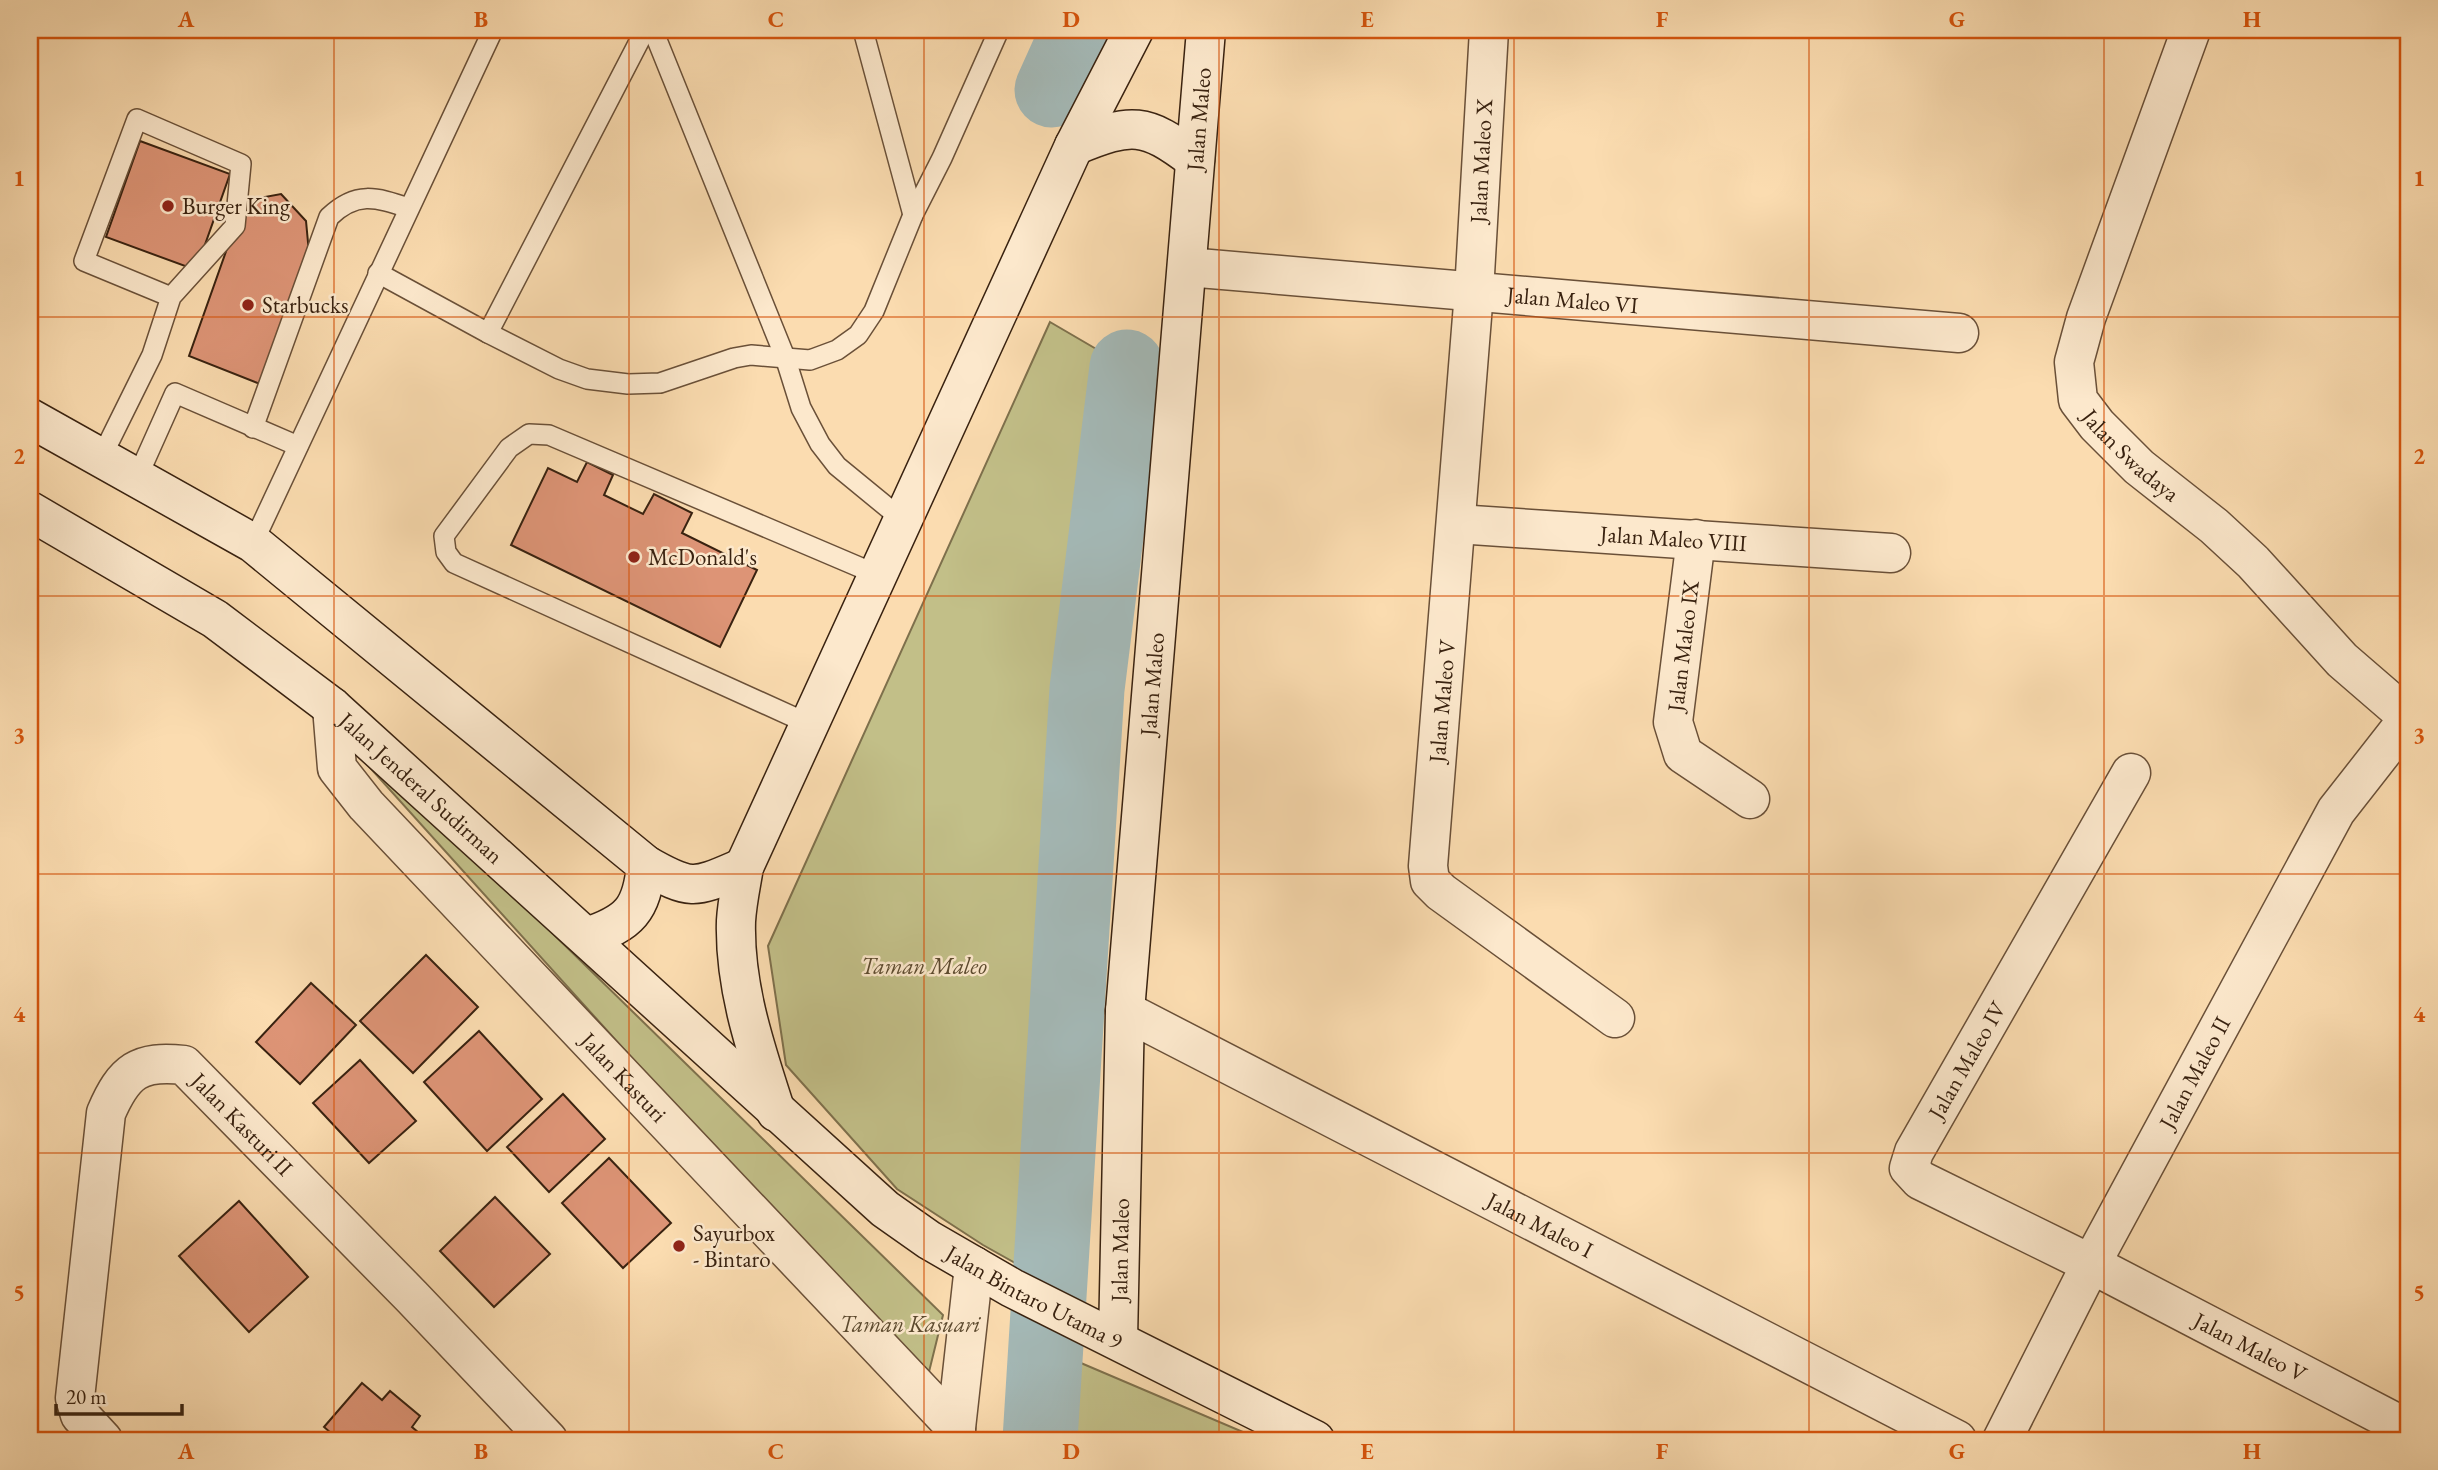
<svg xmlns="http://www.w3.org/2000/svg" width="2438" height="1470" font-family="'EB Garamond',serif">
	<style>
		.green { fill: #c2bf88; stroke: #7e704c; stroke-width: 2 }
		.lines { fill: none; stroke-linecap: round; stroke-linejoin: round }
		.river { stroke: #a4b9b7; stroke-width: 75 }
		.building { fill: #dd9476; stroke: #392210; stroke-width: 2 }
		.lane-casing { stroke: #6a5038; stroke-width: 22 }
		.street-casing { stroke: #6a5038; stroke-width: 41 }
		.secondary-casing { stroke: #392210; stroke-width: 41 }
		.lane { stroke: #fce8cc; stroke-width: 19 }
		.street { stroke: #fce8cc; stroke-width: 38 }
		.secondary { stroke: #fce8cc; stroke-width: 38 }
		.grid { fill: none; stroke: #d6540c; stroke-width: 2; stroke-opacity: 0.55 }
		.poi-dot { fill: #8f2418; stroke: #fce8cc; stroke-width: 2.5 }
		.labels { text-anchor: middle; dominant-baseline: central; stroke-width: 5; stroke-linejoin: round; paint-order: stroke }
		.street-label { font-size: 23px; fill: #392210; stroke: #fce8cc }
		.poi-label { font-size: 23px; fill: #392210; stroke: #fce8cc; text-anchor: start }
		.park-label { font-size: 23px; font-style: italic; fill: #5b492e; stroke: #fce8cc }
		.neatline { fill: none; stroke: #d6540c; stroke-width: 2.5 }
		.grid-label { font-size: 23px; text-anchor: middle; font-weight: bold; fill: #d6540c }
	</style>
	<rect width="100%" height="100%" fill="#fbdcb0"/>
	<filter id="stains"><feTurbulence type="fractalNoise" baseFrequency=".00286" numOctaves="4"/><feColorMatrix values="0 0 0 0 .2 0 0 0 0 .09 0 0 0 0 .02 0 0 0 .5 -.17"/></filter>
	<radialGradient id="worn" r=".72"><stop offset=".6" stop-color="#630" stop-opacity="0"/><stop offset="1" stop-color="#630" stop-opacity=".3"/></radialGradient>
	<g class="green">
		<path d="M1050,322l77,45 -70,804 -3,114 -71,-40 -86,-56 -111,-124 -18,-119z"/>
		<path d="M354,750l189,174 400,391 -17,69z"/>
		<path d="M1041,1346l202,86 3,8h-210z"/>
	</g>
	<g class="lines">
		<g class="river">
			<path d="M1052,90l27,-60"/>
			<path d="M1040,1440l47,-751 40,-322"/>
		</g>
	</g>
	<g class="building">
		<path d="M140,141l90,33 -34,96 -90,-33z"/>
		<path d="M281,194l25,27 3,32 -49,131 -71,-28 46,-130 14,-26z"/>
		<path d="M587,462l26,13 -9,20 39,19 11,-20 38,19 -10,20 75,37 -37,77 -209,-102 37,-77 29,14z"/>
		<path d="M426,955l52,52 -65,66 -53,-52z"/>
		<path d="M311,983l45,42 -56,59 -44,-42z"/>
		<path d="M479,1031l63,68 -55,52 -63,-69z"/>
		<path d="M360,1060l56,61 -47,42 -56,-60z"/>
		<path d="M563,1094l42,45 -56,53 -42,-45z"/>
		<path d="M609,1158l62,65 -48,45 -61,-65z"/>
		<path d="M495,1197l55,57 -56,53 -54,-56z"/>
		<path d="M239,1201l69,76 -59,55 -70,-76z"/>
		<path d="M362,1383l20,17 8,-9 30,25 -8,11 13,11 -2,2h-84l-15,-13z"/>
	</g>
	<g class="lines">
		<defs>
			<g id="lane">
				<path d="M653,30l132,327 16,51 19,36 17,22 67,55"/>
				<path d="M863,30l50,185"/>
				<path d="M378,273l110,60 157,-303"/>
				<path d="M488,333l71,36 28,10 41,5 32,-1 74,-25 17,-3 59,5 27,-10 21,-15 16,-24 39,-96 29,-57 57,-128"/>
				<path d="M253,428l76,-211c27,-26 46,-20 80,-9"/>
				<path d="M101,458l51,-103 19,-58 -87,-36 53,-142 104,45 -6,62 -64,71"/>
				<path d="M137,478l38,-85 123,53"/>
				<path d="M253,543l240,-513"/>
				<path d="M809,724l-355,-161 -8,-11 -2,-16 65,-88 20,-14 20,1 329,140"/>
			</g>
			<g id="street">
				<path d="M1489,30l-15,262 -46,574 2,15 11,11 174,126"/>
				<path id="s1" d="M2191,30l-105,288 -12,44 4,38 19,25 42,42 75,59 39,36 89,98 66,57"/>
				<path id="s2" d="M1187,267l772,66"/>
				<path id="s3" d="M1457,524l434,29"/>
				<path d="M1696,539l-23,183 10,32 67,45"/>
				<path id="s4" d="M332,707l5,61 29,37 590,623v12"/>
				<path id="s5" d="M2131,773l-217,379 -5,16 11,12 171,84 317,165"/>
				<path id="s6" d="M1125,1011l832,429"/>
				<path d="M956,1428l18,-162"/>
				<path id="s7" d="M103,1440l-23,-25 -5,-17 31,-285c18,-42 33,-53 78,-48l228,232 136,143"/>
				<path id="s8" d="M2002,1440l89,-176 245,-453 72,-92"/>
			</g>
			<g id="secondary">
				<path d="M1074,146c58,-24 71,-24 121,14"/>
				<path d="M30,418l223,125 393,322c47,27 49,23 98,2"/>
				<path id="s9" d="M30,511l185,108 117,88 553,502 44,31 83,48 303,152"/>
				<path d="M587,937c42,-14 55,-27 59,-72"/>
				<path d="M776,1112c-20,-62 -42,-125 -40,-191 1,-18 5,-36 8,-54l330,-721 60,-116"/>
				<path id="s10" d="M1118,1339l7,-328 81,-981"/>
			</g>
		</defs>
		<use href="#lane" class="lane-casing"/>
		<use href="#street" class="street-casing"/>
		<use href="#secondary" class="secondary-casing"/>
		<use href="#lane" class="lane"/>
		<use href="#street" class="street"/>
		<use href="#secondary" class="secondary"/>
	</g>
	<path class="grid" d="M334,30v1410M629,30v1410M924,30v1410M1219,30v1410M1514,30v1410M1809,30v1410M2104,30v1410M30,317h2378M30,596h2378M30,874h2378M30,1153h2378"/>
	<g class="poi-dot">
		<circle cx="168" cy="206" r="7"/>
		<circle cx="248" cy="305" r="7"/>
		<circle cx="634" cy="557" r="7"/>
		<circle cx="679" cy="1246" r="7"/>
	</g>
	<g class="labels">
		<g class="street-label">
			<text stroke="none"><textPath href="#s10" startOffset="1223">Jalan Maleo</textPath></text>
			<text transform="translate(1481 161) rotate(-87)">Jalan Maleo X</text>
			<text stroke="none"><textPath href="#s2" startOffset="387">Jalan Maleo VI</textPath></text>
			<text stroke="none"><textPath href="#s1" startOffset="467">Jalan Swadaya</textPath></text>
			<text stroke="none"><textPath href="#s3" startOffset="217">Jalan Maleo VIII</textPath></text>
			<text transform="translate(1683 646) rotate(-83)">Jalan Maleo IX</text>
			<text stroke="none"><textPath href="#s10" startOffset="656">Jalan Maleo</textPath></text>
			<text transform="translate(1442 701) rotate(-85)">Jalan Maleo V</text>
			<text stroke="none"><textPath href="#s9" startOffset="481">Jalan Jenderal Sudirman</textPath></text>
			<text transform="translate(1967 1060) rotate(-60)">Jalan Maleo IV</text>
			<text stroke="none"><textPath href="#s8" startOffset="415">Jalan Maleo II</textPath></text>
			<text stroke="none"><textPath href="#s4" startOffset="483">Jalan Kasturi</textPath></text>
			<text stroke="none"><textPath href="#s7" startOffset="523">Jalan Kasturi II</textPath></text>
			<text stroke="none"><textPath href="#s6" startOffset="467">Jalan Maleo I</textPath></text>
			<text stroke="none"><textPath href="#s10" startOffset="89">Jalan Maleo</textPath></text>
			<text stroke="none"><textPath href="#s9" startOffset="1281">Jalan Bintaro Utama 9</textPath></text>
			<text stroke="none"><textPath href="#s5" startOffset="840">Jalan Maleo V</textPath></text>
		</g>
		<g class="poi-label">
			<text x="182" y="206">Burger King</text>
			<text x="262" y="305">Starbucks</text>
			<text x="648" y="557">McDonald's</text>
			<text x="693" y="1233">Sayurbox<tspan x="693" dy="26">- Bintaro</tspan></text>
		</g>
		<g class="park-label">
			<text x="924" y="966">Taman Maleo</text>
			<text x="910" y="1324">Taman Kasuari</text>
		</g>
	</g>
	<rect width="2438" height="1470" fill="none" stroke="#fbdcb0" stroke-width="77"/>
	<path d="M56 1404v10h126v-10" fill="none" stroke="#392210" stroke-width="3.5"/>
	<text x="66" y="1404" font-size="21" fill="#392210" stroke="#fce8cc" stroke-width="5" paint-order="stroke">20 m</text>
	<rect x="38" y="38" width="2362" height="1394" class="neatline"/>
	<g class="grid-label">
		<text x="186" y="27">A</text>
		<text x="481" y="27">B</text>
		<text x="776" y="27">C</text>
		<text x="1071" y="27">D</text>
		<text x="1367" y="27">E</text>
		<text x="1662" y="27">F</text>
		<text x="1957" y="27">G</text>
		<text x="2252" y="27">H</text>
		<text x="19" y="186">1</text>
		<text x="2419" y="186">1</text>
		<text x="19" y="464">2</text>
		<text x="2419" y="464">2</text>
		<text x="19" y="743">3</text>
		<text x="2419" y="743">3</text>
		<text x="19" y="1022">4</text>
		<text x="2419" y="1022">4</text>
		<text x="19" y="1300">5</text>
		<text x="2419" y="1300">5</text>
		<text x="186" y="1459">A</text>
		<text x="481" y="1459">B</text>
		<text x="776" y="1459">C</text>
		<text x="1071" y="1459">D</text>
		<text x="1367" y="1459">E</text>
		<text x="1662" y="1459">F</text>
		<text x="1957" y="1459">G</text>
		<text x="2252" y="1459">H</text>
	</g>
	<rect width="100%" height="100%" filter="url(#stains)"/>
	<rect width="100%" height="100%" fill="url(#worn)"/>
</svg>
